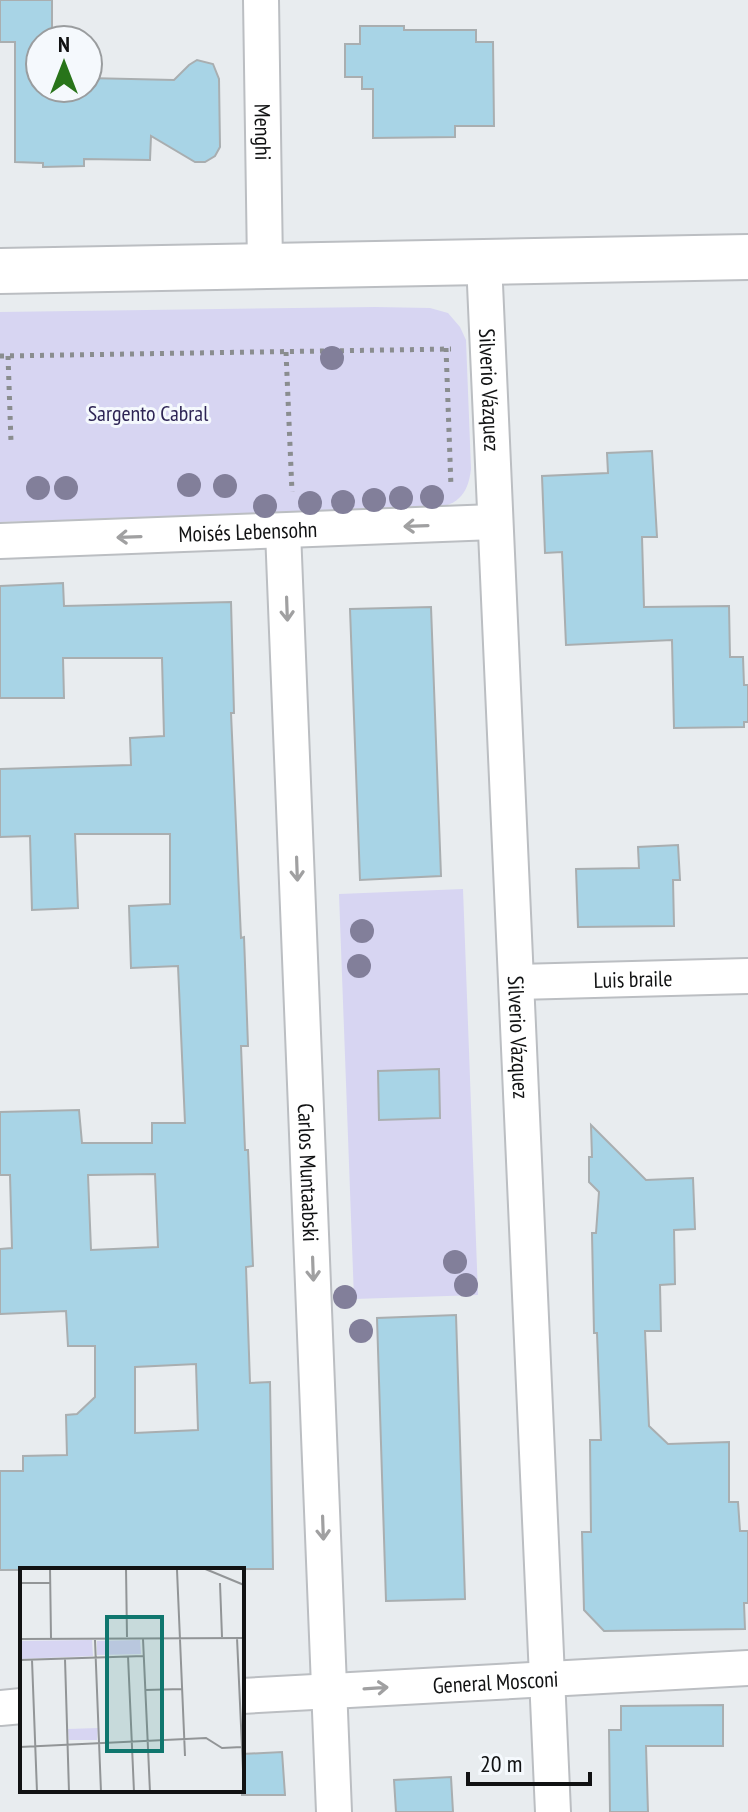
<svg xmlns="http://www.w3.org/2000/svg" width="748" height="1812" font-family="'PT Sans Narrow',sans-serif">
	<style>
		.green { fill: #d7d5f2 }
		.building { fill: #a8d4e6; stroke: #a9aeb0; stroke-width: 2; fill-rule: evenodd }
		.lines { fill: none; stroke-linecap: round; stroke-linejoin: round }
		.street-casing { stroke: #bbbec2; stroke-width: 38 }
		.primary-casing { stroke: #bbbec2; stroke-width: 48 }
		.path { stroke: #8a8d8f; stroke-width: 5; stroke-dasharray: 4 6; stroke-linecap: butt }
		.street { stroke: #fff; stroke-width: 34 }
		.primary { stroke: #fff; stroke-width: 44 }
		.tree { fill: #827f9a }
		.oneway { stroke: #a0a0a1 }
		.labels { text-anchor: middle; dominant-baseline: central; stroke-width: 6; stroke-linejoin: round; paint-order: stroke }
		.street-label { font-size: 22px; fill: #111213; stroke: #f5f9fd }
		.park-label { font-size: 22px; fill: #2e2555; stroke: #f5f9fd }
		.inset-road { fill: none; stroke: #929597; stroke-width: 2 }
		.view { fill: #0f766e; fill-opacity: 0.15; stroke: #0f766e; stroke-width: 4 }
		.inset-edge { fill: none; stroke: #111213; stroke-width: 4 }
	</style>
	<rect width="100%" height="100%" fill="#e8ecef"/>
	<g class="green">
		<path d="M375,307l55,1 18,5 12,14 6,13 5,129c-3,27 -15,37 -41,40l-430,13v-210z"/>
		<path d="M463,889l15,406 -124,4 -15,-405z"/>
	</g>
	<g class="building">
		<path d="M0,0h52v40h-12v48h48v-10l86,2 15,-15 8,-5 16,4 6,15 1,68 -5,9 -10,6h-10l-44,-26 -1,24 -66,-1v7l-41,1v-4l-28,-1v-120h-15z"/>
		<path d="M360,26h44v4h72v12h17l1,84h-39v11l-82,1v-49h-11v-12h-17v-33h15z"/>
		<path d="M652,451l5,86h-15l2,70 85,-1 1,51h13l1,28h4v37h-4v5l-70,1 -2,-88 -106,5 -4,-93 -17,1 -3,-77 66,-3 -1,-20z"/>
		<path d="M63,583l1,23 167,-4 3,111h-3l10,225 3,-1 4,109h-7l4,104h3l5,116 -7,1 4,116 20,-1 3,187 -273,1v-99h23v-15l44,-1 -1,-40 11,-1 18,-17v-51h-27l-2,-35 -66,3v-65l12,-1 -2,-73h-10v-63l79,-2 3,33h70v-20h33l-7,-157 -47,2 -2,-62 41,-2v-70h-95l3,74 -46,2 -2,-74 -30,1v-68l131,-4 -1,-27 34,-2 -2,-78h-99l1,40h-64v-112zM155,1174l3,73 -67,3 -3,-75zM196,1364l2,66 -63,3v-66z"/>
		<path d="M431,607l10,269 -81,4 -10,-271z"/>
		<path d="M678,845l2,35h-7l1,46 -96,1 -2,-58 63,-1 -1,-21z"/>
		<path d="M439,1069l1,49 -61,2 -1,-49z"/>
		<path d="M591,1125l55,55 47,-2 2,51 -21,1 1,54 -15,1 1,46h-16l4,95 19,18 61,-2v60h9l2,29h8v72h-4l1,26 -141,2 -20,-21 -2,-78h9l-1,-92h11l-4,-107h-3l-2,-100h4l3,-41 -10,-10v-25h3z"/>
		<path d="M456,1315l9,284 -79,2 -9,-283z"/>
		<path d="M723,1705v41h-77l2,66h-38l-1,-82h12v-24z"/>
		<path d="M282,1752l3,43h-43v-41z"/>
		<path d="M451,1777l2,35h-57l-2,-32z"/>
	</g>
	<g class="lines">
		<defs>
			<g id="street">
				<path id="s1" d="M261,0l4,265"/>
				<path id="s2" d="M484,262l69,1550"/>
				<path id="s3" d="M283,531l51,1281"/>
				<path id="s4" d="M0,541l494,-19"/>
				<path id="s5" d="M517,982l231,-6"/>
				<path id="s6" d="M242,1696l506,-28"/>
				<path d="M0,1708l22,-2"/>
			</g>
			<path id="primary" d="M0,271l748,-14"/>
		</defs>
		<use href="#street" class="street-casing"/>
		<use href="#primary" class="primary-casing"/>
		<g class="path">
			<path d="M446,348l5,139"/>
			<path d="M286,352l6,140"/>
			<path d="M0,356l451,-7"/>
			<path d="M8,356l3,86"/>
		</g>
		<use href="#street" class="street"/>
		<use href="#primary" class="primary"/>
	</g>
	<g class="tree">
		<circle cx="332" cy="358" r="12"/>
		<circle cx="189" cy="485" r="12"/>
		<circle cx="225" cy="486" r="12"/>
		<circle cx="38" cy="488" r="12"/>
		<circle cx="66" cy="488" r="12"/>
		<circle cx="432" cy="497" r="12"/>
		<circle cx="401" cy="498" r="12"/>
		<circle cx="374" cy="500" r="12"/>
		<circle cx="343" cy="502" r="12"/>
		<circle cx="310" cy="503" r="12"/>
		<circle cx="265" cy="506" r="12"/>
		<circle cx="362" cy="931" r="12"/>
		<circle cx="359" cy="966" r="12"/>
		<circle cx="455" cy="1262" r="12"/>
		<circle cx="466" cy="1285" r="12"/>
		<circle cx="345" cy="1297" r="12"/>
		<circle cx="361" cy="1331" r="12"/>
	</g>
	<defs><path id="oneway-shaft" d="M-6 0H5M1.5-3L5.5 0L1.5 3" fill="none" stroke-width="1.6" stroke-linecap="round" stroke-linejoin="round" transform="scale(2)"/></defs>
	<g class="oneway">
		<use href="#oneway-shaft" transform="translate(416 526) rotate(178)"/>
		<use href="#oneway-shaft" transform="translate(129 537) rotate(178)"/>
		<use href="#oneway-shaft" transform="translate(287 609) rotate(88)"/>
		<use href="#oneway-shaft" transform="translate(297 869) rotate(88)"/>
		<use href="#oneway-shaft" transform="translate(313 1269) rotate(88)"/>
		<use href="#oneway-shaft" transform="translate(323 1528) rotate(88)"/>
		<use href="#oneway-shaft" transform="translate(376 1688) rotate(-4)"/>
	</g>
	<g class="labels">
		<g class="street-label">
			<text stroke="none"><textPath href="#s1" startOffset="132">Menghi</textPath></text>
			<text stroke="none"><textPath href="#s2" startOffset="128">Silverio Vázquez</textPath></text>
			<text stroke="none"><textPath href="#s4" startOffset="248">Moisés Lebensohn</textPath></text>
			<text stroke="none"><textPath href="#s5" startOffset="116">Luis braile</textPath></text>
			<text stroke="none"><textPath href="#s2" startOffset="776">Silverio Vázquez</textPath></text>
			<text stroke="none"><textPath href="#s3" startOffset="642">Carlos Muntaabski</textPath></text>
			<text stroke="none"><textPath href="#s6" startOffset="254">General Mosconi</textPath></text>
		</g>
		<g class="park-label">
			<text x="148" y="413">Sargento Cabral</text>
		</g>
	</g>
	<g transform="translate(20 1568)">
		<rect width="224" height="224" fill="#e8ecef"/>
		<path d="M72,72l1,16 -73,3v-18zM120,72l1,14 -44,1v-14zM78,160l-1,12h-28l-1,-11z" fill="#d7d5f2"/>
		<path class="inset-road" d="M30,0l1,70M106,0l1,69M183,0l41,17M157,2l8,186M0,15h30M200,15l2,54M217,70l7,153M0,71l224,-1M123,71l7,153M75,72l6,152M108,88l6,136M45,91l4,133M0,92l124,-4M12,92l5,132M125,122l37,-1M0,179l186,-9 16,10 20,-1"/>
		<path class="view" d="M87,49h55v134h-55z"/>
		<rect width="224" height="224" class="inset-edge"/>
	</g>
	<g transform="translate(64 64)"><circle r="38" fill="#f5f9fd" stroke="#9a9d9f" stroke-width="2"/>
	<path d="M0-6L14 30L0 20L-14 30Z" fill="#28741a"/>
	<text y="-12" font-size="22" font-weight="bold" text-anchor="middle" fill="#111213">N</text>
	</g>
	<path d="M468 1772v12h122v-12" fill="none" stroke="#111213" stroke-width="4"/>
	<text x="480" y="1772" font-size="24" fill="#111213" stroke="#f5f9fd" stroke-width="6" paint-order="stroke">20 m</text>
</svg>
